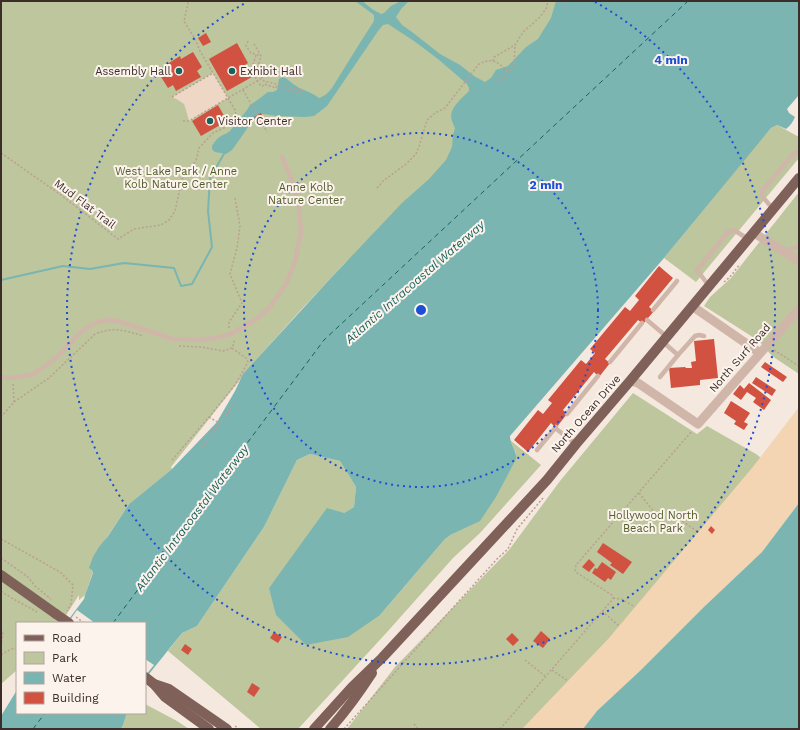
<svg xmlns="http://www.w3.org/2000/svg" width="800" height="730" font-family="'Work Sans',sans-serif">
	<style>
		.green { fill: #bdc69c }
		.sand { fill: #f3d5b3 }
		.plaza { fill: #eed7c4 }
		.water { fill: #7ab5b1 }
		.pier { fill: #f5e8df }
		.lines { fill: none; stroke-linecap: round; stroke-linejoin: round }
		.stream { stroke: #7ab5b1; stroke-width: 2 }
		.ferry { stroke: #1a615e; stroke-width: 1; stroke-dasharray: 5 4; stroke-linecap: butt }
		.building { fill: #d15241 }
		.path { stroke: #bb9f93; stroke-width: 1.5; stroke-dasharray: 2 2; stroke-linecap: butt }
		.lane { stroke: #cfb6a9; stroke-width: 4.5 }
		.street { stroke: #cfb6a9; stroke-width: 9 }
		.primary { stroke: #7f6159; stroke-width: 10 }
		.path-bridge { stroke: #bb9f93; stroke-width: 1.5; stroke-dasharray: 2 2; stroke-linecap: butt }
		.primary-bridge { stroke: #7f6159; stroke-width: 10 }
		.ring { fill: none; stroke: #1d4ed8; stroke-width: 2; stroke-dasharray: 2 4 }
		.poi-dot { fill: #1a615e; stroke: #fcf3ec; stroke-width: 1.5 }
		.labels { text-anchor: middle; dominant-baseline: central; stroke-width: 4; stroke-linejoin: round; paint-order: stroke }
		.poi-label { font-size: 11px; fill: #3b2d29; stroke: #fcf3ec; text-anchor: start }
		.park-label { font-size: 11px; fill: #505c2a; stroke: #fcf3ec }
		.street-label { font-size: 11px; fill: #3b2d29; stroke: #fcf3ec }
		.water-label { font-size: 12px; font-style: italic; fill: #1a615e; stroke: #fcf3ec }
		.centre { fill: #1d4ed8; stroke: #fcf3ec; stroke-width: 2 }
		.ring-label { font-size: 12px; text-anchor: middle; font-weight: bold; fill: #1d4ed8; stroke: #fcf3ec; stroke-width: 4; stroke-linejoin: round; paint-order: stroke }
	</style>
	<rect width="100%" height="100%" fill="#f5e8df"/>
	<g class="green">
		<path d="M1,1h584l-77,120 -164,143 -45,48 -44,49 -84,106 1,2 -43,35 -24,36 -13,30 1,2 -8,23 -6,5v-5l-18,28h-44v47l-16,14z"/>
		<path d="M777,125l22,12v21l-103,124 -32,-24 94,-115 13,-15z"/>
		<path d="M799,192v182l-27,-18 -13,-15 -55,-35 6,-9 21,-19z"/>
		<path d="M633,393l64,41 10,-8 49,28 43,34v15l-94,103 -64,64 -44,41 -14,18h-236l48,-62 114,-117 51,-69z"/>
		<path d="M510,440l31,25 -61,68 -27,25 -65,73 -90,98h-37l-93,-78 14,-18 15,-7 67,-99 33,-67 13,-6 30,7 16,26 -2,20 -10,6 -58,53 -17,22 111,27 65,-76 7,-5 64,-81z"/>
		<path d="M145,704l32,17 12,8h-68l2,-4 4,-12h18z"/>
	</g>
	<path class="sand" d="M799,407v96l-37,49 -57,54 -64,64 -44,41 -14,18h-61l87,-91 143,-170z"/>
	<path class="plaza" d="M213,73l15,25 -39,23 -3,-11 -2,-6 -6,-4 -6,-3z"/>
	<g class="water">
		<path d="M355,1h7l10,8 9,5 3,-1 7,-7 10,-5h8l-8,8 -5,8 6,8 10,7 28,22 20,11 14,11 11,6 6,-4 5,-8 12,-4 18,-19 12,-8 13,-21 5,-17h243v94l-12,14 2,4 6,4c-2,5 -5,9 -9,12l-9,-4 -6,3 -107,130 -154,178c0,9 7,14 6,23l-20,38 -16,24 -28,13 -7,5 -65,76 -32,22 -42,8 -30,-30 -7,-27 58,-80 17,5 10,-6 2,-20 -16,-26 -30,-7 -13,6 -33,67 -67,99 -15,7 -37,46v-56h-79l18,-24 1,-4 8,-22 -1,-3 -3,-2 4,-11 6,-10 9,-11 21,-32 43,-35 45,-47 18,-31 8,-17 86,-94 73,-77 27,-24 17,-19 6,-13 1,-12 2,-7c-2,-4 -4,-9 -4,-13 1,-9 12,-18 18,-24v-3l-2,-4 -29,-25 -24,-18 -26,-17 -5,1 -5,6 -51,75 -13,10 -9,1 -28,-1 -14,-2h-3l-8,7 -10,15 -10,14 -6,4 -11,-2 -3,-3v-3c2,-3 5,-8 9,-10 3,-2 6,-2 9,-5l17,-21 3,-5 6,-4 12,-9h5l4,-2 2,-11c2,-1 3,-3 6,-1 3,1 5,4 8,6 8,6 19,8 26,14 6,-2 9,-5 13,-10l26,-42 16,-25v-6z"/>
		<path d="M799,503v226h-216l14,-18 44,-41 64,-64 57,-54z"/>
		<path d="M17,690v23h110l-4,12 -2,4h-120v-13z"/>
	</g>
	<g class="pier">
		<path d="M77,610l18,13h-27z"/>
		<path d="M145,659l9,6 -9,11z"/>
	</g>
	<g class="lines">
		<path class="stream" d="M1,280l62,-14 27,3 34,-6 50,5 7,18 11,-2 20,-37 -4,-36 2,-33 15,-26"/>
		<g class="ferry">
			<path d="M113,623l211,-283 364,-339"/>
			<path d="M33,729l12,-16"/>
		</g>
	</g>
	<g class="building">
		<path d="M206,33l5,9 -8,4 -5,-8z"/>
		<path d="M237,43l11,20 -3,2 7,12 -25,14 -18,-32z"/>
		<path d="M193,52l9,15 -5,4 4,6 -25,14 -3,-6 -5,3 -10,-16 12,-6 -1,-3 11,-7 1,3z"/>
		<path d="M218,105l9,16 -26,15 -9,-15z"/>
		<path d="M261,113l4,7 -7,4 -4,-7z"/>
		<path d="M659,266l14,12 -24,29 5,4 -11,13 -5,-4 -33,39 5,4 -11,14 -5,-5 -31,38 4,4 -11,14 -5,-5 -23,29 -14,-12 24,-30 5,4 9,-11 -4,-3 33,-40 5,4 9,-11 -5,-4 35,-42 5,4 9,-11 -4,-4z"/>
		<path d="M714,339l4,39 -18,2v5l-29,3 -2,-20 16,-1 1,1h6l-1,-6 5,-1 -2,-20z"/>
		<path d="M765,362l22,15 -4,5 -22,-15z"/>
		<path d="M756,377l20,13 -4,6 -20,-13z"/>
		<path d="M749,383l22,17 -7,10 -11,-8 3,-4 -9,-6 -6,8 -8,-6 7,-9 4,4z"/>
		<path d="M731,401l19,12 -6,9 4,2 -4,6 -10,-6 2,-3 -12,-8z"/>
		<path d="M711,526l4,4 -3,4 -4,-4z"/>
		<path d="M603,543l29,19 -9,12 -13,-9 2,-2 -15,-11z"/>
		<path d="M589,559l6,6 -6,7 -7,-5z"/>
		<path d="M602,562l14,10 -5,8 -3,-2 -3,4 -13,-9 3,-5 2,1z"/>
		<path d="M541,631l9,8 -7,9 -10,-7z"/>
		<path d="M274,632l8,5 -4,6 -8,-5z"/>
		<path d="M512,633l7,7 -6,6 -7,-7z"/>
		<path d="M185,644l7,5 -4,6 -7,-5z"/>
		<path d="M252,683l8,5 -6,9 -7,-5z"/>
	</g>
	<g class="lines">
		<g class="path">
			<path d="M565,7v-6"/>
			<path d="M248,41l-2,5 5,7 10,3"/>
			<path d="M254,44l7,12 -4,13 7,12 39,10 -1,3"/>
			<path d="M256,55l-5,16 10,15h2l1,-2 12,4 1,-3"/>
			<path d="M493,61l1,-4 21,-12 8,-13 16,-14 7,-9 2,-8"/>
			<path d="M498,82l16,-15 1,-22"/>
			<path d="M243,90l24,42"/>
			<path d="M287,90l15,4"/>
			<path d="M172,97l41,-24"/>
			<path d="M183,121h6l73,-43"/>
			<path d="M1,153l60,42 57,44 16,-10 27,-4 8,-5 6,-9 7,-32 14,-18 3,-13 14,-15 13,-6 10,-12 -1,-5 -35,-59 -5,-12 -11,-18 4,-17v-3"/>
			<path d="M377,188l6,-7 23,-17 10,-10 3,-7 8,-27 8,-7 10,-5 34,-44c14,-7 20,-2 29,9"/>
			<path d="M724,282l6,-5 10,-13"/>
			<path d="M229,328v-6l13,-19 -12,-29 7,-26 3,-22 -5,-28"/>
			<path d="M179,346l22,1 22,4 9,-3"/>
			<path d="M774,350l25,16"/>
			<path d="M13,384l1,18"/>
			<path d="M1,417l13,-15 35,-24 46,-44c20,-8 30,-3 49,2"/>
			<path d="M209,417l10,6"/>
			<path d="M202,448l35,-48"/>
			<path d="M172,460l37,-43 26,-32 13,-23 -2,-4 -14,-10 2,-5v-4"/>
			<path d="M639,493l19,24 20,1 20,14"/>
			<path d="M1,539l59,33 13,13 -2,19 -4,7"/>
			<path d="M1,558l27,19 7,9 16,13"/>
			<path d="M1,591c11,8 24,14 36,21"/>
			<path d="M613,598l8,1 14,8"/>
			<path d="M602,611l17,15"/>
			<path d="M1,629l2,3 -2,14"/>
			<path d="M1,655l10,-6 6,-1"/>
			<path d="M525,660l20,16"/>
			<path d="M552,670l16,11"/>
			<path d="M414,724l4,5"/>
			<path d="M235,726l4,3"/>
			<path d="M344,729l105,-117 49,-54 10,-9 9,-20 26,-31"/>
			<path d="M500,729l112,-129 1,-2 -1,-3 -35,-22 -2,-3 1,-5 116,-134"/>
		</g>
		<g class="lane">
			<path d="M773,209l-11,-13v-5l32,-38 5,-1"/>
			<path d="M786,251l13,-5"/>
			<path d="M709,286l-12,-16 31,-38 6,-2 14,9"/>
			<path d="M653,310l24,-29"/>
			<path d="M647,320l20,17"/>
			<path d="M663,342l15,13 17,-19 4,-1 5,1"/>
			<path d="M610,362l32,-39"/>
			<path d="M1,377l12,1 21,-4 22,-16 22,-23 10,-8 10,-5 11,-2 9,1 55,18 27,1 15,-2 16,-4 27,-16 11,-10 10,-14 8,-12 8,-21 6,-29 -2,-26 -5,-20 -12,-29"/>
			<path d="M660,377l18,-22"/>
			<path d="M567,414l31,-38"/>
			<path d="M555,428l21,16"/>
			<path d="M537,450l19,-23"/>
		</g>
		<g class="street">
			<path d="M754,233l45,28"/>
			<path d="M692,306l68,47"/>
			<path d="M630,381l8,2 60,41 101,-115"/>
		</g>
		<g class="primary">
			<path d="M1,575l55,39"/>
			<path d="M145,677l9,7 11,13 44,32"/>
			<path d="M154,684l15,5 58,40"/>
			<path d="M314,729l38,-42 30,-29 165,-178 29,-36 54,-63 169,-203"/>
			<path d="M330,729c16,-18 29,-36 42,-56"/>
		</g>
		<path class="path-bridge" d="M76,617l8,6"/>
		<path class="primary-bridge" d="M56,614l13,9"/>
	</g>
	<g class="ring">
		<circle cx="421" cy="310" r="177"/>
		<path d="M595 2A354 354 0 1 1 247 2"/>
	</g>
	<g class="poi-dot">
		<circle cx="179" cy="71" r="4"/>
		<circle cx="232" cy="71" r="4"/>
		<circle cx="210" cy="121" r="4"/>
	</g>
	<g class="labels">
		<g class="poi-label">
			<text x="171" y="71" text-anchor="end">Assembly Hall</text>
			<text x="240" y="71">Exhibit Hall</text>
			<text x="218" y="121">Visitor Center</text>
		</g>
		<g class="park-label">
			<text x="176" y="171">West Lake Park / Anne<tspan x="176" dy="13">Kolb Nature Center</tspan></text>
			<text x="306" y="187">Anne Kolb<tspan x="306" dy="13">Nature Center</tspan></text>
			<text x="653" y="515">Hollywood North<tspan x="653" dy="13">Beach Park</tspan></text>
		</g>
		<g class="street-label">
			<text transform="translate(85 204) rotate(37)">Mud Flat Trail</text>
			<text transform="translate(740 358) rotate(-49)">North Surf Road</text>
			<text transform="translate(586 414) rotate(-49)">North Ocean Drive</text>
		</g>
		<g class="water-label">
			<text transform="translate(415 282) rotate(-41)">Atlantic Intracoastal Waterway</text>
			<text transform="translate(192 518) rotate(-53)">Atlantic Intracoastal Waterway</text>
		</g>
	</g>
	<circle cx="421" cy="310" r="6" class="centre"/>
	<g class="ring-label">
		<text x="671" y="64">4 min</text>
		<text x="546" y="189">2 min</text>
	</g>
	<rect width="800" height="730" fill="none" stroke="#3b2d29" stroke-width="4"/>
	<rect x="16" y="622" width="130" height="92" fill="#fcf3ec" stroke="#afa49e"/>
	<rect x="24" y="635" width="20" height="6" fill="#7f6159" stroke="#afa49e"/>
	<text x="52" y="642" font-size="12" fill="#3b2d29">Road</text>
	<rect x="24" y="652" width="20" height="12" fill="#bdc69c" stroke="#afa49e"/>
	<text x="52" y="662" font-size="12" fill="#3b2d29">Park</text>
	<rect x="24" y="672" width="20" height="12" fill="#7ab5b1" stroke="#afa49e"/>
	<text x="52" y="682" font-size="12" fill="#3b2d29">Water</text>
	<rect x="24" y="692" width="20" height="12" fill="#d15241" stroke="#afa49e"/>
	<text x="52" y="702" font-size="12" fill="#3b2d29">Building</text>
</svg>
